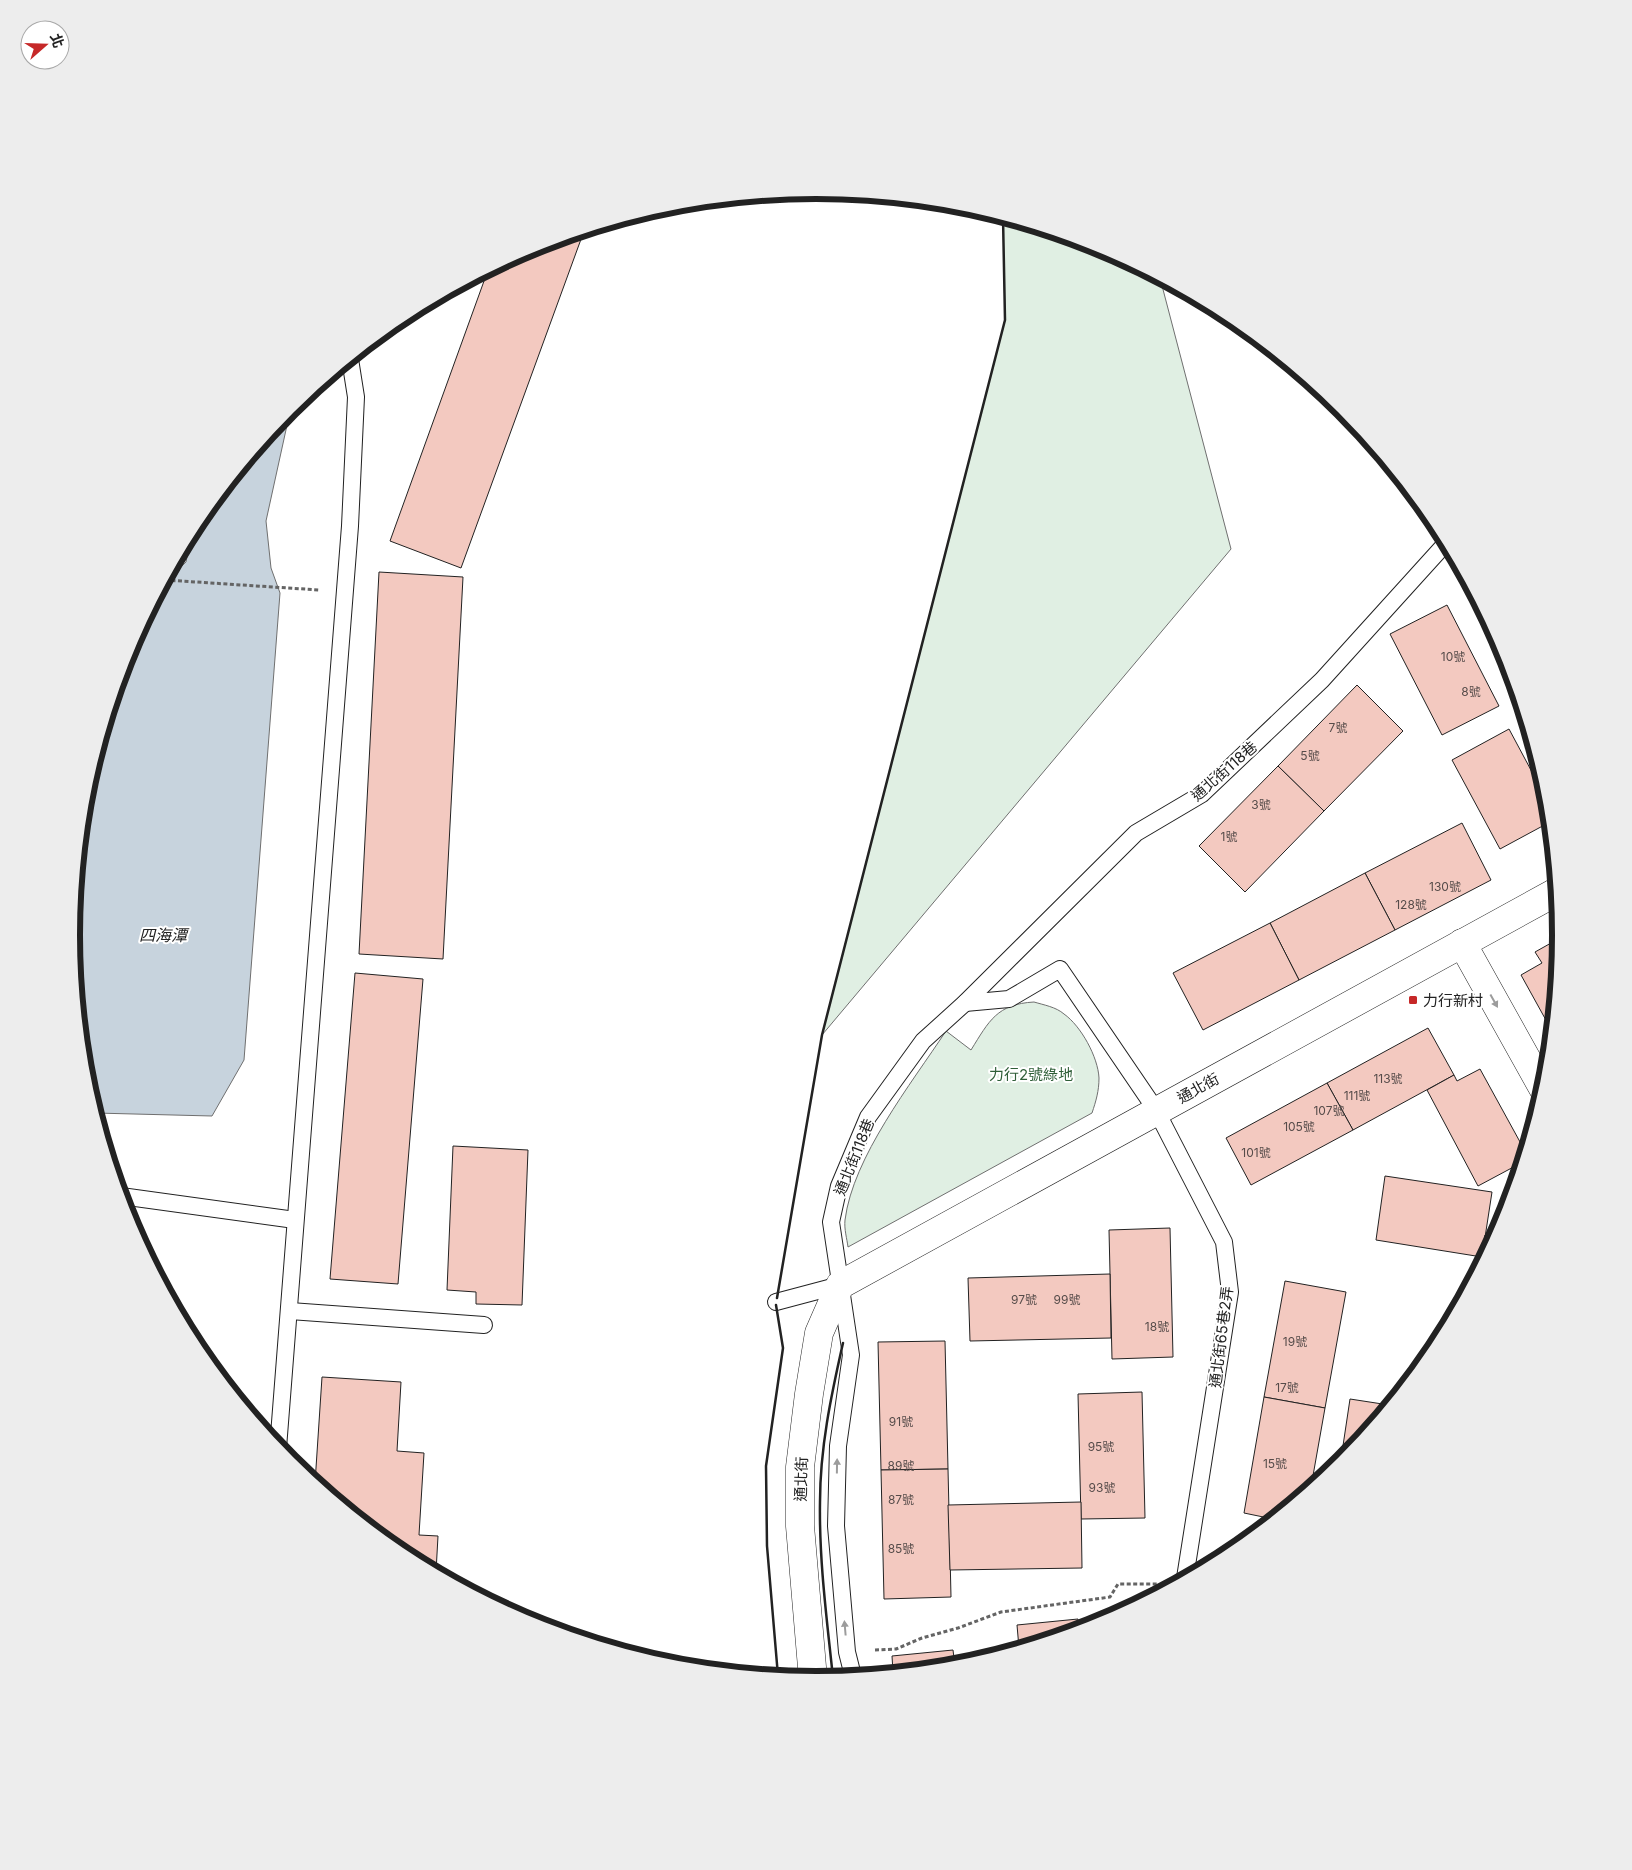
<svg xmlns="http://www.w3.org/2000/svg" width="1632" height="1870" font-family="Inter,'Noto Sans TC',sans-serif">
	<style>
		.green { fill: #e0efe3; stroke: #6f6f6f }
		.water { fill: #c7d3dd; stroke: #6f6f6f }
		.building { fill: #f3c9c0; stroke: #222 }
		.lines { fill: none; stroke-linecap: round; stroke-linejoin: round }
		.service-casing { stroke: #222; stroke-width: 18 }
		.minor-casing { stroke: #222; stroke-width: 29 }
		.path { stroke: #646464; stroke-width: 3; stroke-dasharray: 4 2.5; stroke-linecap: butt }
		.service { stroke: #fff; stroke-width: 16 }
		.minor { stroke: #fff; stroke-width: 28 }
		.wall { stroke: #222; stroke-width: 2.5 }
		.oneway { fill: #9c9c9c }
		.poi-dot { fill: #c62828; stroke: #fff; stroke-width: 2 }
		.labels { text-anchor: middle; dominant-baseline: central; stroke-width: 4; stroke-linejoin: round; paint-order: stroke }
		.number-label { font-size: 12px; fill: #564c4a }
		.street-label { font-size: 15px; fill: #222; stroke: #fff }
		.poi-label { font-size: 15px; fill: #222; stroke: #fff; text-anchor: start }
		.park-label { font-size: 15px; fill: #2f5e38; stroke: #fff }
		.water-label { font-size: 16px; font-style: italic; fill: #222; stroke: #fff }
		.rim { fill: none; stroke: #222; stroke-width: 6 }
	</style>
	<rect width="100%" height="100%" fill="#fff"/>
	<g class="green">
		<path d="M1003,217l98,30 59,31 71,271 -409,486 183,-715z"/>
		<path d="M1034,1002c10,3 22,5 30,12 17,12 34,43 35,64 0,13 -3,23 -7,35l-244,134c-1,-8 -4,-18 -3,-27 8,-63 66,-136 101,-189l25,19c18,-29 26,-46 63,-48z"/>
	</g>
	<path class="water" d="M291,407l-25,114 5,47 9,25 -36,467 -32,56 -117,-3 -9,-33 -15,-145 15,-146 42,-139 35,-66 23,-22 6,-31 5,-10z"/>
	<g class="building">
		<path d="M584,231l-123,337 -71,-27 98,-271 43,-23z"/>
		<path d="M379,572l84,5 -20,382 -84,-5z"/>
		<path d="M1447,605l52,101 -57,29 -52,-101z"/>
		<path d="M1357,685l46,46 -79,80 -46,-45z"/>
		<path d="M1509,729l38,71 3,22 -50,27 -48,-89z"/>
		<path d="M1278,766l46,45 -79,81 -46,-46z"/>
		<path d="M1462,823l29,57 -96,50 -30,-57z"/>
		<path d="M1365,873l30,57 -96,50 -29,-57z"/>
		<path d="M1270,923l29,57 -96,50 -30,-57z"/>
		<path d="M1560,938l-8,81 -5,3 -26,-47 21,-12 -7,-11z"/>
		<path d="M355,973l68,6 -25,305 -68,-5z"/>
		<path d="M1428,1028l26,47 -101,55 -26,-47z"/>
		<path d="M1480,1069l45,82 -4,12 -43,23 -51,-96 27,-15 3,6z"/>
		<path d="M1327,1083l26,47 -102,55 -25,-47z"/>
		<path d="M453,1146l75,4 -6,155 -46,-1v-12l-29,-2z"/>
		<path d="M1385,1176l107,16 -10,65 -106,-17z"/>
		<path d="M1170,1228l3,129 -61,2 -3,-129z"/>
		<path d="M1485,1235l10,2 -13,25v-5z"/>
		<path d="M1110,1274l1,64 -141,3 -2,-63z"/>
		<path d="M1285,1281l61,11 -21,116 -61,-11z"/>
		<path d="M945,1341l3,128 -67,1 -3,-128z"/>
		<path d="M322,1377l79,5 -4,69 27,2 -5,82 19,1 -2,36 -34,-18 -87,-71z"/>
		<path d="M1142,1392l3,126 -64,1 -3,-125z"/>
		<path d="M1264,1397l61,11 -14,79 -38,32 -29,-6z"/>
		<path d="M1350,1399l39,6 -45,55 -3,-1z"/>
		<path d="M948,1469l3,128 -67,2 -3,-129z"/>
		<path d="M1081,1502l1,66 -132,2 -2,-65z"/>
		<path d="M1078,1619l1,11 -60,18 -2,-23z"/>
		<path d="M953,1650l2,16 -62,6 -1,-16z"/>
	</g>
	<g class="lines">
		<defs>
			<g id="service">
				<path d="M965,1003l44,-4 51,-30 96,141 68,132 6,50 -45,286"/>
				<path d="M121,1196l174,24"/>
				<path d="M776,1302l64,-17"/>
				<path d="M290,1311l194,14"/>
				<path d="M278,1448l72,-922 6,-129 -6,-38"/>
				<path d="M853,1676l-6,-24 -11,-126 2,-80 13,-91 -20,-133 8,-36 29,-69 55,-76 42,-38 171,-170 66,-39 120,-114 125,-138"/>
			</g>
			<g id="minor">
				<path d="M1462,943l82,147"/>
				<path d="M813,1679l-13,-153v-59l9,-73 10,-61 21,-48 716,-393"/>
			</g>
		</defs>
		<use href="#service" class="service-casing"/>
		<use href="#minor" class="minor-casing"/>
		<g class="path">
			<path d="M165,580l154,10"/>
			<path d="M875,1650l21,-1 26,-11 36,-10 43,-16 109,-15 8,-13h41"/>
		</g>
		<use href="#service" class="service"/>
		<use href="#minor" class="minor"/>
		<g class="wall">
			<path d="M777,1298l45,-263 183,-715 -2,-103"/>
			<path d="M776,1305l7,43 -17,118 1,80 11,130"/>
			<path d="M833,1678c-6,-58 -14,-117 -13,-176 0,-54 11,-106 23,-159"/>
		</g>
	</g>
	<defs><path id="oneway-solid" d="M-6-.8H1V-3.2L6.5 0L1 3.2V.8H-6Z" transform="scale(1.25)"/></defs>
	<g class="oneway">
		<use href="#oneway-solid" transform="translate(1494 1001) rotate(61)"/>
		<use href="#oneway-solid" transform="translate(837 1466) rotate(-89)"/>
		<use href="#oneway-solid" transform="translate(845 1628) rotate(-95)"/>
	</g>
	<rect class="poi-dot" x="1408" y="995" width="10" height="10" rx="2.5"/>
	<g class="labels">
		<g class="number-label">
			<text x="1453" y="656">10號</text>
			<text x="1471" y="691">8號</text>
			<text x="1338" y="727">7號</text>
			<text x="1310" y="755">5號</text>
			<text x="1261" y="804">3號</text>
			<text x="1229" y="836">1號</text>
			<text x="1445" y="886">130號</text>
			<text x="1411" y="904">128號</text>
			<text x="1388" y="1078">113號</text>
			<text x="1357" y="1095">111號</text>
			<text x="1329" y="1110">107號</text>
			<text x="1299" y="1126">105號</text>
			<text x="1256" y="1152">101號</text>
			<text x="1024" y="1299">97號</text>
			<text x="1067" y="1299">99號</text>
			<text x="1157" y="1326">18號</text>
			<text x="1295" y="1341">19號</text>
			<text x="1287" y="1387">17號</text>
			<text x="901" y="1421">91號</text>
			<text x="1101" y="1446">95號</text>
			<text x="1275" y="1463">15號</text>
			<text x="901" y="1465">89號</text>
			<text x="1102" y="1487">93號</text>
			<text x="901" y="1499">87號</text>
			<text x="901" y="1548">85號</text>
		</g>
		<g class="street-label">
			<text transform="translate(1224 771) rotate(-41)">通北街118巷</text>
			<text transform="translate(1198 1088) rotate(-29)">通北街</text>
			<text transform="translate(854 1157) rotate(-68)">通北街118巷</text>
			<text transform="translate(1221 1337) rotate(-83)">通北街65巷2弄</text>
			<text transform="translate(801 1479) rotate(-88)">通北街</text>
		</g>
		<g class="poi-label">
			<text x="1423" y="1000">力行新村</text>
		</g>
		<g class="park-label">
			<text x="1031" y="1074">力行2號綠地</text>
		</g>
		<g class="water-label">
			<text x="163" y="935">四海潭</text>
		</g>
	</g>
	<path d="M0 0H1632V1870H0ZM80 935a736 736 0 1 1 1472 0a736 736 0 1 1-1472 0Z" fill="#ededed" fill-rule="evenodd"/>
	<path class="rim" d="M80 935a736 736 0 1 1 1472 0a736 736 0 1 1-1472 0Z"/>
	<g transform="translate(45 45) rotate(70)"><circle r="24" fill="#ffffff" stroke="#a7a7a7"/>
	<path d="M0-4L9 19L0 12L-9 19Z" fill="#c62828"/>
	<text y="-8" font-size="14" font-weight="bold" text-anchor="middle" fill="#222222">北</text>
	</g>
</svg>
